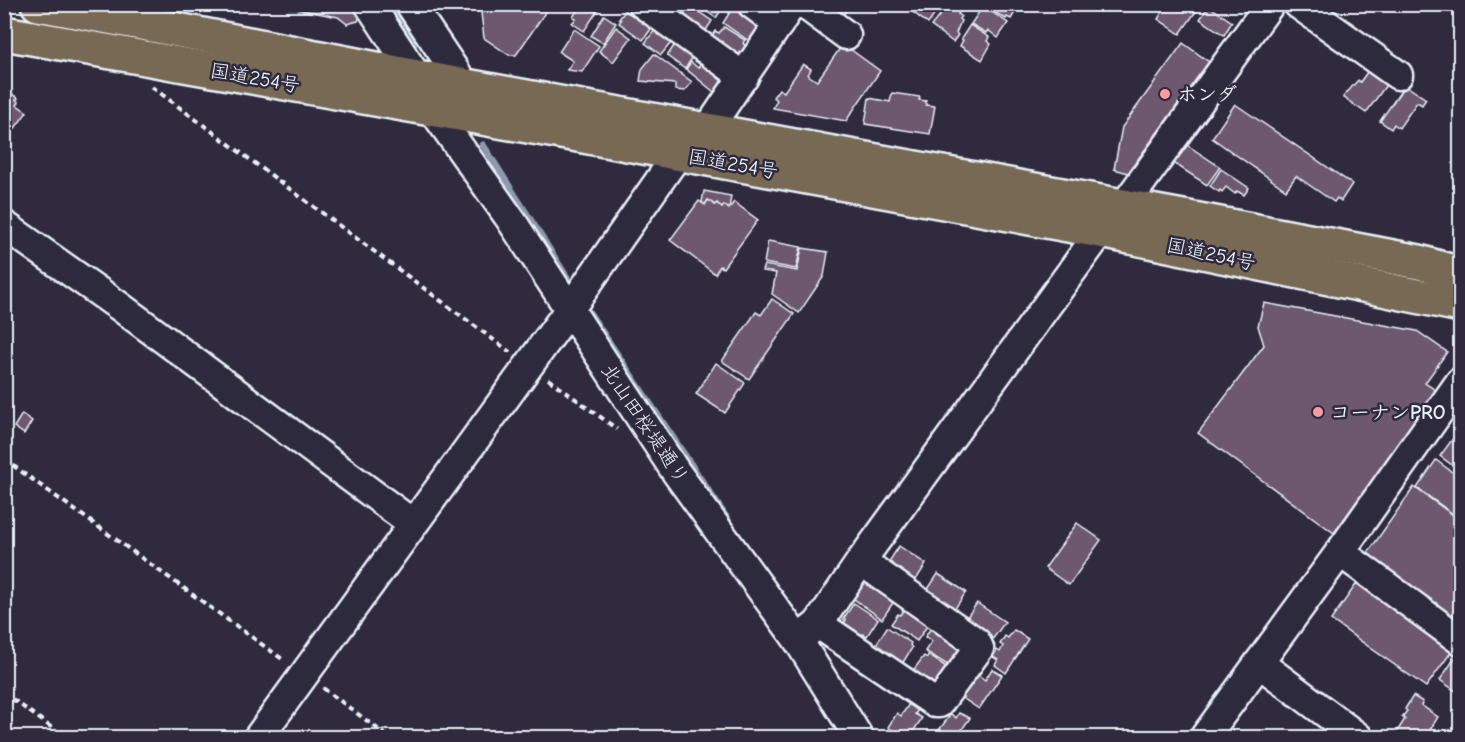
<svg xmlns="http://www.w3.org/2000/svg" width="1465" height="742" font-family="'Comic Neue','Klee One',sans-serif">
	<style>
		.lines { fill: none; stroke-linecap: round; stroke-linejoin: round }
		.stream { stroke: #8d99ac; stroke-width: 7 }
		.building { fill: #6d596f; stroke: #e8f1f8; stroke-width: 1.5 }
		.minor-casing { stroke: #e8f1f8; stroke-width: 33 }
		.highway-casing { stroke: #e8f1f8; stroke-width: 38 }
		.path { stroke: #e8f1f8; stroke-width: 4; stroke-dasharray: 6 4.5; stroke-linecap: butt }
		.minor { stroke: #2f2a3d; stroke-width: 28 }
		.highway { stroke: #786954; stroke-width: 33 }
		.poi-dot { fill: #ff9aa2; stroke: #2f2a3d; stroke-width: 2 }
		.labels { text-anchor: middle; dominant-baseline: central; stroke-width: 5; stroke-linejoin: round; paint-order: stroke }
		.street-label { font-size: 20px; fill: #e8f1f8; stroke: #2f2a3d }
		.poi-label { font-size: 20px; font-weight: bold; fill: #e8f1f8; stroke: #2f2a3d; text-anchor: start }
	</style>
	<rect width="100%" height="100%" fill="#2f2a3d"/>
	<filter id="ink" filterUnits="userSpaceOnUse"><feTurbulence type="fractalNoise" baseFrequency=".0167" numOctaves="2"/><feDisplacementMap in="SourceGraphic" scale="12" xChannelSelector="R" yChannelSelector="G"/><feConvolveMatrix kernelMatrix="1 2 1 2 8 2 1 2 1" color-interpolation-filters="sRGB"/></filter>
	<g filter="url(#ink)">
		<g class="lines">
			<g class="stream">
				<path d="M388,4l26,40"/>
				<path d="M483,145l92,145"/>
				<path d="M582,302l146,218"/>
			</g>
		</g>
		<g class="building">
			<path d="M270,4h90l1,10 -3,7 -11,3 -9,-7z"/>
			<path d="M480,4h71l-35,51h-7l-25,-17z"/>
			<path d="M581,4h8l9,6 -14,21 -12,-8 4,-4 -3,-2z"/>
			<path d="M696,4h29l-9,14z"/>
			<path d="M735,4l26,17 -4,6 4,2 -9,14 -29,-20z"/>
			<path d="M828,4h23l-10,13z"/>
			<path d="M919,4h23l-14,20 -15,-12z"/>
			<path d="M949,4h4l8,6 -3,4 3,2 -2,3 2,2 -5,12 2,2 -5,7 -22,-16z"/>
			<path d="M994,4h26l-9,15 -4,-2 -1,2 -15,-9z"/>
			<path d="M1167,4h29l3,3 -19,27 -22,-15z"/>
			<path d="M983,6l25,17 -10,15 -10,-8 -2,3 -15,-9z"/>
			<path d="M1209,6l23,16 -8,13 -24,-16z"/>
			<path d="M690,8l2,2 1,-2 19,13 -11,17 -22,-17 7,-11 1,1z"/>
			<path d="M625,11l12,7 4,-5 13,12 -11,15 -24,-17 2,-3 -2,-1z"/>
			<path d="M604,15l12,8 -13,20 -12,-7z"/>
			<path d="M970,25l19,12 -2,4 4,3 -9,16 -22,-14 3,-6 -2,-1z"/>
			<path d="M658,26l16,13 -13,16 -16,-12z"/>
			<path d="M616,27l15,11 -18,24 -14,-11z"/>
			<path d="M724,27l21,13 -2,3 4,6 -5,7 -2,-1 -4,5 -28,-18 7,-11 4,2z"/>
			<path d="M574,29l25,17 -17,26 -15,-2 6,-9 -14,-9z"/>
			<path d="M678,40l18,12 -11,17 -18,-13z"/>
			<path d="M1183,43l26,19 -81,111 -14,-4 8,-42z"/>
			<path d="M843,44l37,27 -34,50 -73,-13 4,-8 -4,-3 6,-8 5,3 19,-28 8,5 -3,6 9,6z"/>
			<path d="M654,54l38,28 -7,9 -10,-1v-6l-35,-3 2,-12z"/>
			<path d="M704,60l18,14 -4,4 4,3 -8,11 -28,-23 5,-7 7,6z"/>
			<path d="M1370,68l19,13 -23,32 -23,-16 15,-17 2,2z"/>
			<path d="M1405,85l21,14 -4,6 -5,-3 -18,26 -5,-4 -3,5 -11,-8z"/>
			<path d="M4,88l14,10 -2,2 3,2 -2,3 10,7 -23,31z"/>
			<path d="M892,93l28,4 -1,3 7,1v4l9,1 -5,28 -65,-10 4,-26 21,4z"/>
			<path d="M1235,104l117,80 -11,17 -4,-3 -3,4 -38,-26 -10,14 -74,-52z"/>
			<path d="M1181,141l39,26 -13,18 -38,-25z"/>
			<path d="M1221,169l28,19 -5,7 -7,-4 -2,3 -9,-7 -4,5 -2,-2 -1,2 -9,-6z"/>
			<path d="M704,191l27,5 -2,13 -5,-4 -2,3 -5,-5 -2,2 -7,-5 -3,5 -3,-3z"/>
			<path d="M708,200l7,5 2,-2 5,5 2,-3 5,4 5,-7 24,18 -35,48 -3,-2 -5,8 -45,-34 29,-39 6,4z"/>
			<path d="M768,241l33,6 -5,22 -32,-6z"/>
			<path d="M802,248l26,4 -4,24 -25,37 -27,-19 4,-21 -14,-2 2,-6 33,6z"/>
			<path d="M772,299l22,15 -45,65 -27,-18 34,-49 5,3z"/>
			<path d="M1264,303l153,28 30,21 -22,31 12,8 -103,142 -136,-100 66,-88 -6,-19z"/>
			<path d="M716,363l29,20 -20,30 -29,-19z"/>
			<path d="M22,414l10,7 -8,13 -10,-7z"/>
			<path d="M1460,429v42l-20,-15z"/>
			<path d="M1436,460l24,18v41l-43,-31z"/>
			<path d="M1414,487l46,33v101l-93,-67z"/>
			<path d="M1077,523l24,17 -32,45 -24,-17z"/>
			<path d="M899,546l27,18 -12,19 -27,-18z"/>
			<path d="M938,574l28,18 -12,18 -28,-18z"/>
			<path d="M864,579l33,18 -15,22 -28,-20 2,-4 -2,-2z"/>
			<path d="M1357,583l95,68 -26,36 -95,-67z"/>
			<path d="M854,603l24,16 -11,17 -4,-2 -2,4 -19,-13 4,-5 -3,-1z"/>
			<path d="M977,603l28,19 -13,18 -28,-19z"/>
			<path d="M907,605l21,16 -3,3 2,2 -10,15 -26,-17 7,-10 2,1z"/>
			<path d="M934,623l30,23 -15,20 -24,-15 7,-10 -7,-4z"/>
			<path d="M887,627l24,16 -1,2 2,3 -10,16 -27,-18z"/>
			<path d="M1014,630l14,9 -22,34 -11,-8 3,-5 -5,-3 4,-7 3,2 3,-6 -3,-2 5,-8 3,2z"/>
			<path d="M928,655l20,13 -14,21 -25,-13 15,-20 3,2z"/>
			<path d="M1456,656l4,3v35l-20,-14z"/>
			<path d="M992,669l10,6 -23,34 -18,-12 16,-23 8,6z"/>
			<path d="M1413,696l10,6 -2,3 17,12 -13,21h-32l12,-19 -3,-2 5,-6 -2,-2z"/>
			<path d="M909,704l9,6 -3,4 7,4 -13,20h-15l3,-5 -9,-6 9,-14 4,3z"/>
			<path d="M959,713l11,5 -14,20h-23l18,-24 5,4z"/>
		</g>
		<g class="lines">
			<defs>
				<g id="minor">
					<path d="M369,4l48,73"/>
					<path d="M410,4l55,82"/>
					<path d="M643,4l101,73"/>
					<path d="M752,4l27,20"/>
					<path d="M804,4l42,31"/>
					<path d="M1298,4l100,71"/>
					<path d="M433,110l78,110 165,252 122,168 61,98"/>
					<path d="M708,129l84,-125"/>
					<path d="M1124,206l146,-202"/>
					<path d="M4,225l115,81 293,217"/>
					<path d="M1340,552l120,88"/>
					<path d="M818,624l117,79h4l40,-55 -3,-6 -115,-81"/>
					<path d="M798,640l20,-16 43,-63 240,-330"/>
					<path d="M1259,663l99,74"/>
					<path d="M258,738l311,-428 109,-156"/>
					<path d="M1204,738l136,-186 120,-170"/>
				</g>
				<g id="highway">
					<path d="M38,4l109,20 270,53 766,140 236,45 41,12"/>
					<path d="M4,33l574,102 523,96 359,74"/>
				</g>
			</defs>
			<use href="#minor" class="minor-casing"/>
			<use href="#highway" class="highway-casing"/>
			<g class="path">
				<path d="M152,87l358,265"/>
				<path d="M548,379l69,50"/>
				<path d="M4,459l281,202"/>
				<path d="M323,688l67,50"/>
				<path d="M4,693l62,45"/>
			</g>
			<use href="#minor" class="minor"/>
			<use href="#highway" class="highway"/>
		</g>
	</g>
	<g class="poi-dot">
		<circle cx="1165" cy="94" r="6"/>
		<circle cx="1318" cy="412" r="6"/>
	</g>
	<g class="labels">
		<g class="street-label">
			<text transform="translate(255 78) rotate(10)">国道254号</text>
			<text transform="translate(733 164) rotate(10)">国道254号</text>
			<text transform="translate(1211 254) rotate(12)">国道254号</text>
			<text transform="translate(645 424) rotate(56)">北山田桜堤通り</text>
		</g>
		<g class="poi-label">
			<text x="1177" y="94">ホンダ</text>
			<text x="1330" y="412">コーナンPRO</text>
		</g>
	</g>
	<rect width="1465" height="742" fill="none" stroke="#2f2a3d" stroke-width="24"/>
	<rect x="12" y="12" width="1441" height="718" fill="none" stroke="#e8f1f8" stroke-width="2" filter="url(#ink)"/>
</svg>
